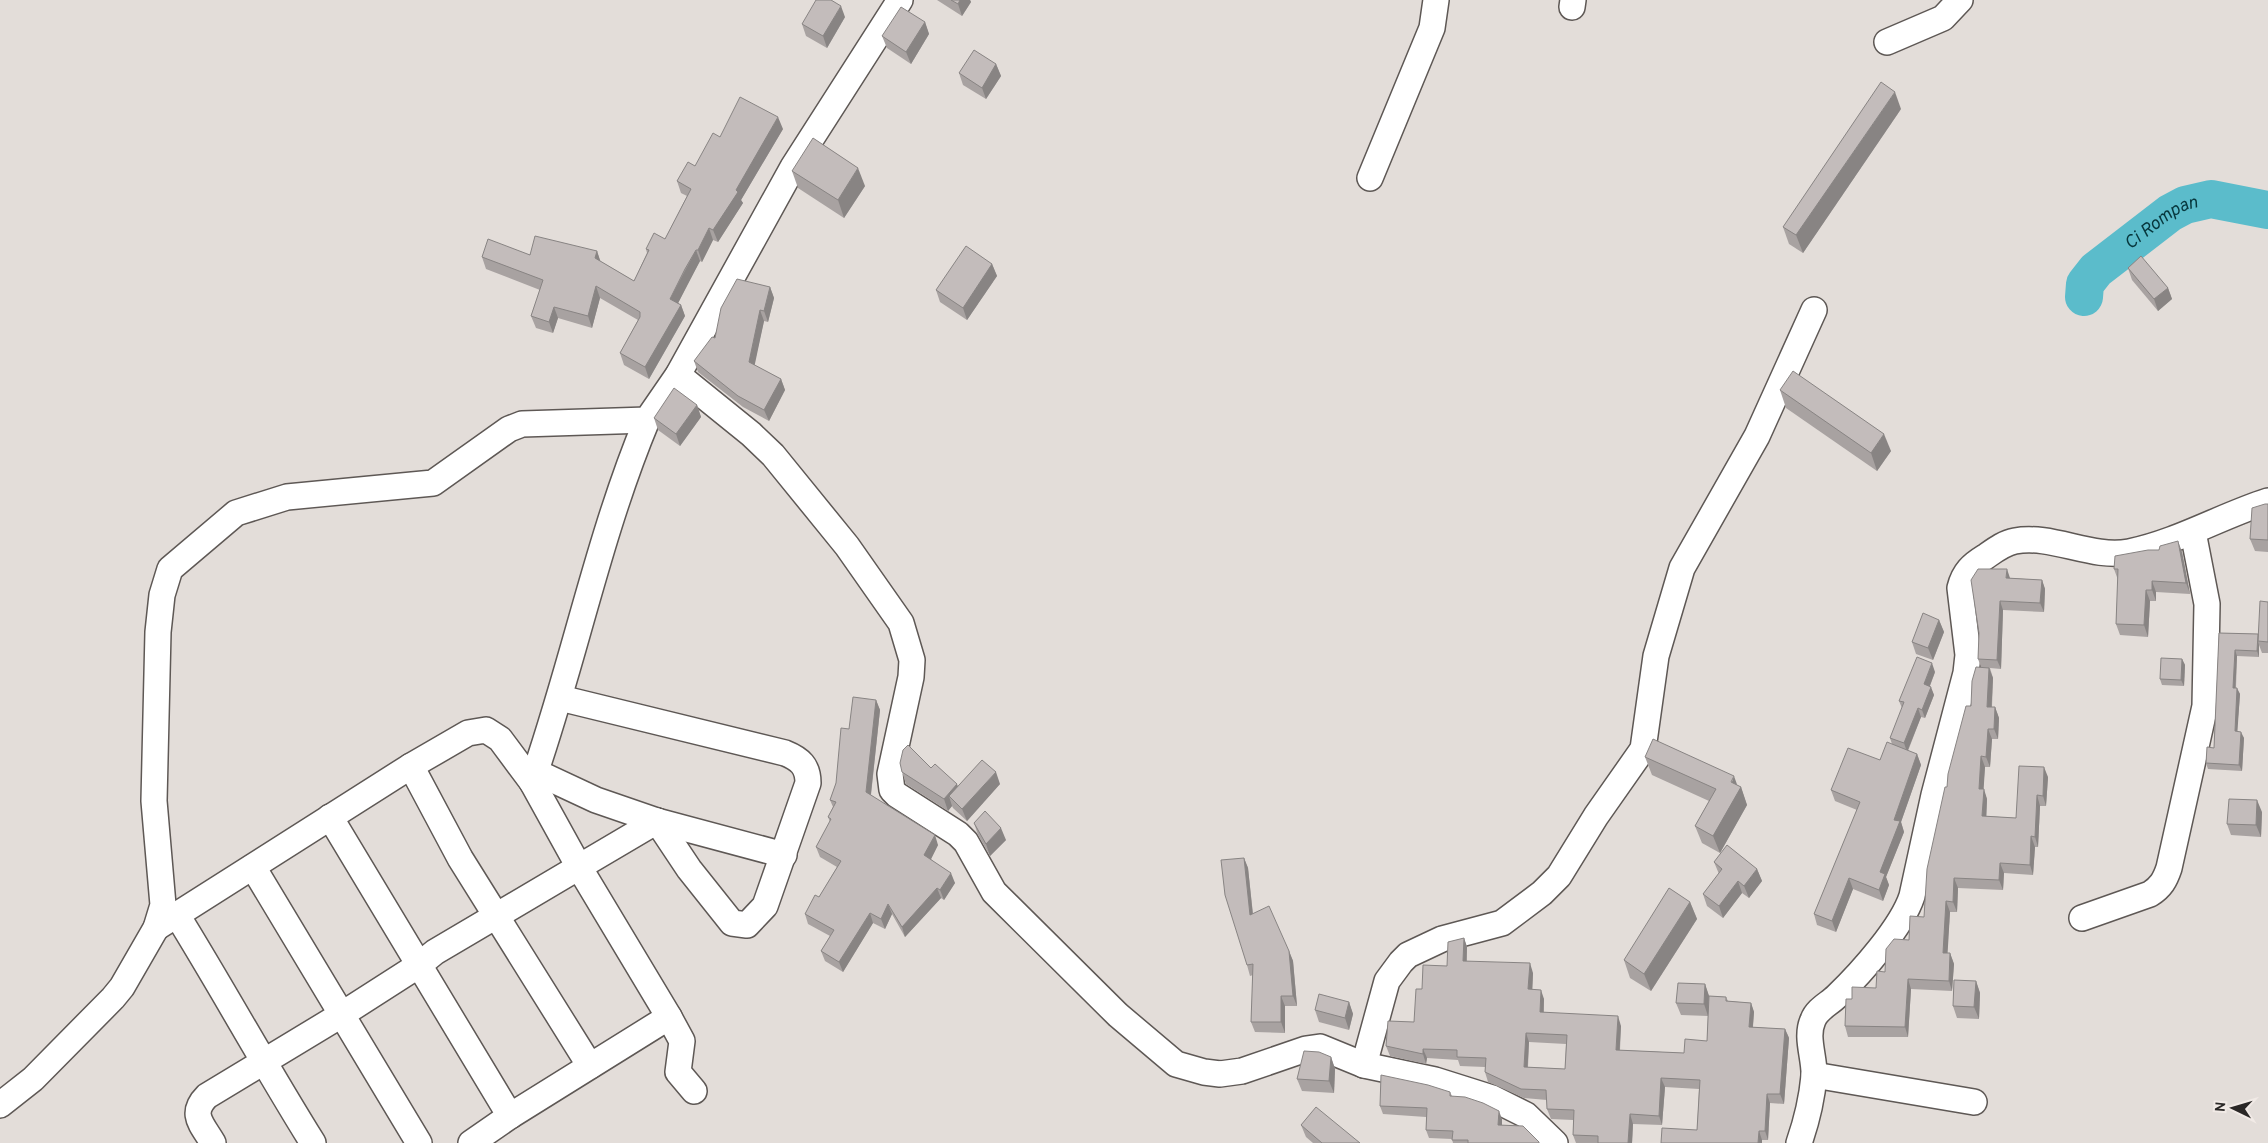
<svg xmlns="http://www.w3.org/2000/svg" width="2268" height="1143" font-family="Overpass,sans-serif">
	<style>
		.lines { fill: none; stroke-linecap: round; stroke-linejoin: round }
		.river { stroke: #5bbccb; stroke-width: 38 }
		.minor-casing { stroke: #5e5855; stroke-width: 28 }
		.minor { stroke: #fff; stroke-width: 25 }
		.wall { fill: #a8a2a1; fill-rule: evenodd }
		.shaded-wall { fill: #888483 }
		.building { fill: #c3bcbb; stroke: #888483; fill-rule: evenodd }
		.labels { text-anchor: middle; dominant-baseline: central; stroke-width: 4; stroke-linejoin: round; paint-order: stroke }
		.water-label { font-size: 18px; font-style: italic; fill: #07373d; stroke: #f1eae6 }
	</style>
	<rect width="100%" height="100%" fill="#e3ddd9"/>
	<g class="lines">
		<path class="river" id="s1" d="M2084,297l1,-13 11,-14 74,-57 15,-8 26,-6 57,11"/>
		<defs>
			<g id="minor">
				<path d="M1572,7l1,-7"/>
				<path d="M1887,42l56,-24 17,-18"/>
				<path d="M1370,178l62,-150 4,-28"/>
				<path d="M678,375l73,59 22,21 74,91 54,77 11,37 -1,17 -21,97 2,16 5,5 61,39 8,8 28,50 124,123 58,49 28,8 16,2 22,-3 64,-22 14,-2 44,18 71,15 57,18 34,17 29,28"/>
				<path d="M560,698l225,55c15,6 23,13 23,30l-43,123 -18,19 -15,-2 -43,-54 -32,-48"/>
				<path d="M411,766l49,92 130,208"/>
				<path d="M536,772l60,28 61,21 127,34"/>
				<path d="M532,782c42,-120 66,-245 115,-362"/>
				<path d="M330,817l180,299"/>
				<path d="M253,867l166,276"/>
				<path d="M177,915c47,76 89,153 136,228"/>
				<path d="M2082,918l68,-24c11,-7 15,-14 19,-26l36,-162 2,-102 -14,-72"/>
				<path d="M156,928l255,-162 57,-33 18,-3 14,9 32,43 47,85 78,-46"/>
				<path d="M669,1017l13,24 -4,31 16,19"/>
				<path d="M1364,1065l23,-84 14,-19 7,-7 34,-16 60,-16 40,-30 17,-17 37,-60 47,-67 13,-93 26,-88 75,-132 57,-126"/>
				<path d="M1814,1075l160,27"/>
				<path d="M0,1105l33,-26 80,-81 9,-11 34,-59 7,-23 -9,-104 4,-169 4,-37 8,-26 66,-56 51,-16 146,-14 76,-54 13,-5 125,-4 31,-45 115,-208 107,-167"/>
				<path d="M213,1143c-11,-19 -24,-29 -6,-47l134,-81 78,-50 16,-13 144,-85 90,150 -159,99 -39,27"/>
				<path d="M1799,1143c7,-20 13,-45 15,-67 1,-18 -9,-39 -1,-56 4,-11 16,-16 24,-24 24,-23 65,-69 75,-100l22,-101 32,-122 2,-18 -8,-67c4,-16 12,-23 25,-31 10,-7 19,-14 30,-16 37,-7 76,18 114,11 49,-10 92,-36 139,-51"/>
			</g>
		</defs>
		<use href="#minor" class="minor-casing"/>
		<use href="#minor" class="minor"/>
	</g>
	<g class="wall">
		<path d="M937,0h33l1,2 -9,14z"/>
		<path d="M845,17l-18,31 -21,-12 -4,-12z"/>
		<path d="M925,22l4,12 -18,30 -24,-16 -5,-12z"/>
		<path d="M996,64l5,12 -15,23 -23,-14 -4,-12z"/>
		<path d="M1901,109l-98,144 -14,-9 -6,-17z"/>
		<path d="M783,129l-42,71 2,3 -25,39 -5,-2 -11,22 -2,-1 -11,20 -11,22 3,2 4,11 -36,63 -25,-14 -4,-12 18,-33 -38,-22 -8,30 -34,-10 -5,15 -17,-5 -5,-12 9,-26 -54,-21 -4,-12 115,-6 3,10 34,20 13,-28 -1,-4 19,-10 22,-43 -6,-3 -4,-12 18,-15 25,-29z"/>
		<path d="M792,171l73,15 -21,32 -46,-30z"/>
		<path d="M992,264l5,12 -30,44 -27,-18 -4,-12z"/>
		<path d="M2128,268l40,20 4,11 -14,12 -26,-31z"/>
		<path d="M770,287l4,11 -6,24 -4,-1 -10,44 27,14 4,11 -16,31 -26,-14 -45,-35 -4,-11 21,-23z"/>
		<path d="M1780,390l111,61 -14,20 -91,-63z"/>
		<path d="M697,405l4,12 -21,29 -22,-16 -4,-12z"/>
		<path d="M2268,504v48l-13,-1 -5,-12z"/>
		<path d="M2182,552l8,42 -34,-2v9h-6l-2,36 -28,-2 -4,-11 2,-44 -4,-11z"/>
		<path d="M2010,578l32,2 3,9 -1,23 -41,-2 -2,59 -11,-1 3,10 -1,29h3l4,11 -1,21h-6l-2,28h-5l-2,22 4,10 -1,17 30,2 32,-41 -2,29h-6l-2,41h-3l-2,28 -29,-2 -1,17 -45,-2 -1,24h-7l-3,41h3l4,11 -2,27 -41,-2 -3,48h-60l-3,-11 7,-27 24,-11 9,-16 24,-32 15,-23 23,-130 24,-81 10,-39 -3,-8 1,-26z"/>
		<path d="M2268,602v51h-6l-3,-8v12l-22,-1 -1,32 4,6 -3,37 7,7 -2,33 -34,-2 -2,-6 8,-15 5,-115 39,1v3z"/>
		<path d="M1939,620l5,12 -11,28 -17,-6 -4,-12z"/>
		<path d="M2182,659l3,6 -1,21 -22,-1 -2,-6z"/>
		<path d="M1935,672l-5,14 4,9 -9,23 -4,-1 -13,34 9,3 4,11 -20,57 3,10 -18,45 3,8 -6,16 -30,-12 -17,43 -19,-7 -3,-11 43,-104 -22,-9 -4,-11 49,-30 12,-16 -2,-6 12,-30 -3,-7z"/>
		<path d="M876,700l4,10 -9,85 67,50 -7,14 24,24 -11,17 -3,-2 -36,39 -13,-23 -7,15 -12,-6 -30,49 -18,-11 -4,-10 9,-15 -22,-12 -3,-10 14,-17 18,-30 -17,-10 -4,-10 14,-25 -2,-5 5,-10 -3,-7 6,-17 13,-54z"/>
		<path d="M1645,757l92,28 4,2 6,18 -27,48 -18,-10 -7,-17 14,-25 -57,-26z"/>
		<path d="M931,768l27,18 42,-2 -33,37 -14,-13 -1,-2 -4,5 -42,-27 -4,-12z"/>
		<path d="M2262,812l-1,25 -30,-2 -4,-11z"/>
		<path d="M974,823l32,17 -16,16 -12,-21z"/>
		<path d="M1244,858l4,10 5,46 36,37 4,10 4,45h-12v27l-30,-1 -4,-10 2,-47 -3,1 -3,-11z"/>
		<path d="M1714,862l43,7 5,12 -13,17 -7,-5 -19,25 -16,-12 -4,-12 16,-20z"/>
		<path d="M1690,902l7,17 -46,72 -21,-13 -6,-18z"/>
		<path d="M1464,938l3,9v14l66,12 -1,16 12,10v13l77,14 -1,24 64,3 23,-12 1,-25 -27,-1 -5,-12 29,-19 4,12 17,1 2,4 23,2 3,9 -1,15 32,2 4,9 -5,66 -14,-1 -2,37h-6v3h-101l36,-13 2,-41 -34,-2 -3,38 -29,-1 -1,19h-56l-3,-8v-15l-22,-1 -4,-10v-9l-23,-2 -36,-16 -3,-10v-5l-25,-1 -2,-6 -31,-2 -1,6 -36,-8 -4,-10 28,-24 8,-33 25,-23zM1529,1042l37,2 -1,25 -37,-2z"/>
		<path d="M1976,981l4,12 -1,26 -22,-1 -4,-12z"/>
		<path d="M1349,1002l4,12 -4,16 -30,-8 -4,-12z"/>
		<path d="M1331,1057l4,12 -1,24 -32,-2 -5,-12z"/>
		<path d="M1450,1092l2,4 50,23v6l37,17v1h-86l-1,-4 -23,-1 -3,-8v-13l-43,-3 -3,-8z"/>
		<path d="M1301,1125l59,18h-47l-7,-6z"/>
	</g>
	<g class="shaded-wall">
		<path d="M960,0h10l1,2 -9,14 -4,-12z"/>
		<path d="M841,6l4,11 -18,31 -4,-12z"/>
		<path d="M925,22l4,12 -18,30 -5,-12z"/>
		<path d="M996,64l5,12 -15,23 -4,-11z"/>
		<path d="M1895,92l6,17 -98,144 -7,-18z"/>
		<path d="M778,117l5,12 -42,71 2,3 -25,39 -5,-12z"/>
		<path d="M858,168l7,18 -21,32 -6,-18z"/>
		<path d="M709,228l4,12 -11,22 -4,-12z"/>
		<path d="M696,250l4,11 -26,50 -4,-12z"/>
		<path d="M597,251l4,12 -6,-5z"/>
		<path d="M992,264l5,12 -30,44 -4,-12z"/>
		<path d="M596,286l4,12 -8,30 -4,-12z"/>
		<path d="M770,287l4,11 -6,24 -4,-11z"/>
		<path d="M2168,288l4,11 -14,12 -4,-12z"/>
		<path d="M681,305l4,11 -36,63 -4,-12z"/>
		<path d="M554,307l4,11 -5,15 -4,-11z"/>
		<path d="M760,310l4,11 -11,52 -4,-11z"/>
		<path d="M781,379l4,11 -16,31 -5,-11z"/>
		<path d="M697,405l4,12 -21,29 -4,-12z"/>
		<path d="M1884,434l7,17 -14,20 -6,-18z"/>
		<path d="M2178,541l4,11 8,42 -4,-11z"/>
		<path d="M2007,569l3,9v9l-4,-9z"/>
		<path d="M2042,580l3,9 -1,23 -4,-9z"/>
		<path d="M2152,581l4,11v9l-4,-11z"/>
		<path d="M2146,590l4,11 -2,36 -4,-12z"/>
		<path d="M2000,601l3,9 -2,59 -4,-9z"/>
		<path d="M1939,620l5,12 -11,28 -5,-12z"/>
		<path d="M2258,634l2,7h-2l1,4v12l-2,-6z"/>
		<path d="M2235,650l2,6 -2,38 -2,-6z"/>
		<path d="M2182,659l3,6 -1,21 -3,-6z"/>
		<path d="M1932,663l3,9 -8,21 -3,-9z"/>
		<path d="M1989,668l4,10 -2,39 -4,-10z"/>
		<path d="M1931,687l3,8 -9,23 -3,-8z"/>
		<path d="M2237,688l3,6 -3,43 -2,-6z"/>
		<path d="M876,700l4,10 -10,92 -4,-10z"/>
		<path d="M1995,707l4,11 -1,21 -4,-10z"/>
		<path d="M1918,708l3,9 -14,35 -3,-9z"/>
		<path d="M1988,729l4,10 -2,28 -4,-10z"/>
		<path d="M2241,732l3,6 -2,33 -3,-6z"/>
		<path d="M1917,754l4,11 -20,57 3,10 -18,45 3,8 -6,16 -4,-11 1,-18 14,-52z"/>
		<path d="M1981,756l4,11 -2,32 -4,-10z"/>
		<path d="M2044,767l4,10 -2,29 -3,-10z"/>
		<path d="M996,772l4,12 -33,37 -5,-12z"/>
		<path d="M1734,776l5,14 2,-3 6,18 -27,48 -7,-17z"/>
		<path d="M957,784l4,12h-12l3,10 -4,5 -4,-12z"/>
		<path d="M1984,789l3,10 -1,27 -4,-10z"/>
		<path d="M2037,795l3,11 -2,41 -3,-10z"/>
		<path d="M2257,800l5,12 -1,25 -5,-12z"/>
		<path d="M1001,828l5,12 -16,16 -4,-12z"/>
		<path d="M935,835l3,10 -10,20 -4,-10z"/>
		<path d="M2031,836l4,11 -2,28 -3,-10z"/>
		<path d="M1244,858l4,10 6,58 -4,-11z"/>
		<path d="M2000,863l4,10 -1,17 -4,-10z"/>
		<path d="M1757,869l5,12 -13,17 -5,-12z"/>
		<path d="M951,873l4,10 -11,17 -4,-10z"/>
		<path d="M1849,878l4,11 -17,43 -4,-11z"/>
		<path d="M1954,878l4,10 -1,24 -4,-10z"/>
		<path d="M1738,881l4,12 -19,25 -4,-12z"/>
		<path d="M937,888l4,10 -36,39 -3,-10z"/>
		<path d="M1946,901l4,11 -3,51 -4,-10z"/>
		<path d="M1690,902l7,17 -46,72 -7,-17z"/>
		<path d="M888,904l4,10 -7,15 -4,-10z"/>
		<path d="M870,913l3,10 -30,49 -4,-10z"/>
		<path d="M1464,938l3,9 -1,23 -3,-9z"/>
		<path d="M1289,951l4,10 4,45 -4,-10z"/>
		<path d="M1950,953l4,11 -2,27 -3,-10z"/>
		<path d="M1530,963l3,10 -1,25 -4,-9z"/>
		<path d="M1908,979l3,10 -3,48 -3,-10z"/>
		<path d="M1976,981l4,12 -1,26 -5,-12z"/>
		<path d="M1705,984l4,12 -1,20 -4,-12z"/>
		<path d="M1541,990l3,9 -1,22 -3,-9z"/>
		<path d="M1281,996l4,10v27l-4,-11z"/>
		<path d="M1349,1002l4,12 -4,16 -4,-12z"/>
		<path d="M1751,1003l3,9 -2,24 -3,-9z"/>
		<path d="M1618,1016l3,10 -2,33 -3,-9z"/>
		<path d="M1785,1029l4,9 -5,66 -4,-10z"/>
		<path d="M1526,1033l3,9 -2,34 -3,-9z"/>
		<path d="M1423,1049l4,9 -1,6 -3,-10z"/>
		<path d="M1331,1057l4,12 -1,24 -5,-12z"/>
		<path d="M1661,1078l4,9 -3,38 -3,-9z"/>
		<path d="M1767,1094l3,9 -2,37 -3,-9z"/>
		<path d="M1499,1111l3,8v15l-4,-9z"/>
		<path d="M1630,1114l3,10 -1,19h-4z"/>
		<path d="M1759,1131l3,9v3h-4z"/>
	</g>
	<g class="building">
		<path d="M816,0h15l10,6 -18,30 -21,-12z"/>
		<path d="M951,0h9l-2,4z"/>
		<path d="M901,7l24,15 -19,30 -24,-16z"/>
		<path d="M974,50l22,14 -14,24 -23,-15z"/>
		<path d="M1881,82l14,10 -99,143 -13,-8z"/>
		<path d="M740,97l38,20 -42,73 2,2 -25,38 -4,-2 -11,22h-2l-11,19 -15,30 11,6 -36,62 -25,-14 20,-36v-5l-44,-26 -8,30 -34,-9 -5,15 -18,-6 12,-36 -61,-23 6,-18 42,16 5,-19 62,15 -2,7 39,23 15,-31 -3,-1 8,-16 11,6 26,-50 -14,-8 11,-19 7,4 18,-33 7,4z"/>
		<path d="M813,138l45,30 -20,32 -46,-29z"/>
		<path d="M966,246l26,18 -29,44 -27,-18z"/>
		<path d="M2141,256l27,32 -14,11 -26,-31z"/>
		<path d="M737,279l33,8 -6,24 -4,-1 -11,52 32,17 -17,31 -26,-14 -44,-35 18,-24 3,1 6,-30z"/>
		<path d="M1793,371l91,63 -13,19 -91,-63z"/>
		<path d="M674,388l23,17 -21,29 -22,-16z"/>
		<path d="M2265,504h3v36l-18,-1 2,-31z"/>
		<path d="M2178,541l8,42 -34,-2v9h-6l-2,35 -28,-1 2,-55h-4l1,-13 33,-6h11l1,-4z"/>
		<path d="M1978,569h29l-1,9 36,2 -2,23 -40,-2 -3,59 -19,-1 1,-26 -8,-53z"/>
		<path d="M2260,601l8,1v40l-10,-1z"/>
		<path d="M1923,613l16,7 -11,28 -16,-6z"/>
		<path d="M2219,633l39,1 -1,17 -22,-1 -2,38h4l-2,43 6,1 -2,33 -33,-2 1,-16 7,1z"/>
		<path d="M1917,657l15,6 -8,21 7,3 -9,23 -4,-2 -14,35 -14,-5 14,-36 -5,-1z"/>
		<path d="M2161,658l21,1 -1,21 -21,-1z"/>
		<path d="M1976,667l13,1 -2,39h8l-1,22h-6l-2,28 -5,-1 -2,33h5l-2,27 34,2 3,-52 25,1 -1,29 -6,-1 -2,42 -4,-1 -1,29 -30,-2 -1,17 -45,-2 -1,24 -7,-1 -3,52h7l-1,28 -41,-2 -3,48 -60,-1 1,-27h6v-12l24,1 1,-17 8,1 1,-23 8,-10 15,1 1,-24 14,1 3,-48 18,-82h2l1,-13 18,-68h5l1,-25z"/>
		<path d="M853,697l23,3 -10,92 69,43 -11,20 27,18 -11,17 -3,-2 -35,39 -14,-23 -7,15 -11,-6 -31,49 -18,-11 13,-21 -29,-16 10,-19 4,2 22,-36 -25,-14 15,-28 -3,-2 8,-15 -6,-2 6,-17 5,-55 8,1z"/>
		<path d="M1653,739l81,37 -3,6 10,5 -28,49 -18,-10 21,-37 -71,-32z"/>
		<path d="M1887,742l30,12 -23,66 6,1 -20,51 5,2 -6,16 -30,-12 -17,43 -18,-7 46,-112 -29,-12 17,-42 32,12z"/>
		<path d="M908,745l23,23 4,-4 22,20 -13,15 -42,-27 -2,-9 3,-13z"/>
		<path d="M982,760l14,12 -34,37 -13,-13z"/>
		<path d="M2229,799l28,1 -1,25 -29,-1z"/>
		<path d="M985,811l16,17 -15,16 -12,-21z"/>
		<path d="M1727,845l30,24 -13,17 -6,-5 -19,25 -16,-12 19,-25 -8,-7z"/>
		<path d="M1244,858l6,57 19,-9 20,45 4,45h-12v26h-30l2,-58 -6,1 -22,-70 -4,-35z"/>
		<path d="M1669,888l21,14 -46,72 -20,-14z"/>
		<path d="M1464,938l-1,23 67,2 -2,26 13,1 -1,22 78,4 -2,34 68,3 1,-14 22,2 2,-45 17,1v4l25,2 -2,24 36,2 -5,65h-13l-2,37h-6l-1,12h-97l1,-15 35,2 3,-50 -39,-2 -2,38 -29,-2 -2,29h-30v-7l-25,-1 1,-25 -27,-1 -1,-19 -25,-1 -36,-17 1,-14 -29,-1v-7l-34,-1v5l-37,-8 2,-25 26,1 2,-33h6l1,-24 24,1 1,-24zM1526,1033l41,2 -2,34 -41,-2z"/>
		<path d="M1954,980l22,1 -2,26 -21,-1z"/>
		<path d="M1678,983l27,1 -1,20 -28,-1z"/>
		<path d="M1319,994l30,8 -4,16 -30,-8z"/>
		<path d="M1304,1051l15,1 12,5 -2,24 -32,-2z"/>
		<path d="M1381,1075l47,10 22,7v4l15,1 18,6 16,8 -1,14 25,1 16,16v1h-71v-3h-16l1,-9 -27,-1 1,-22 -47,-2z"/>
		<path d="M1316,1107l44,36h-38l-21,-18z"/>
	</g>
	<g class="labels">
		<g class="water-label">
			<text stroke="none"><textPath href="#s1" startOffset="112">Ci Rompan</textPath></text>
		</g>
	</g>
	<g transform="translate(2233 1108) rotate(275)" stroke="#f1eae6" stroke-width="4" paint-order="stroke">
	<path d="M0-4L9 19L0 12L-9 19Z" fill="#2a2726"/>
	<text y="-8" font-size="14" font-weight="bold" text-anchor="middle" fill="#2a2726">N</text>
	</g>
</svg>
